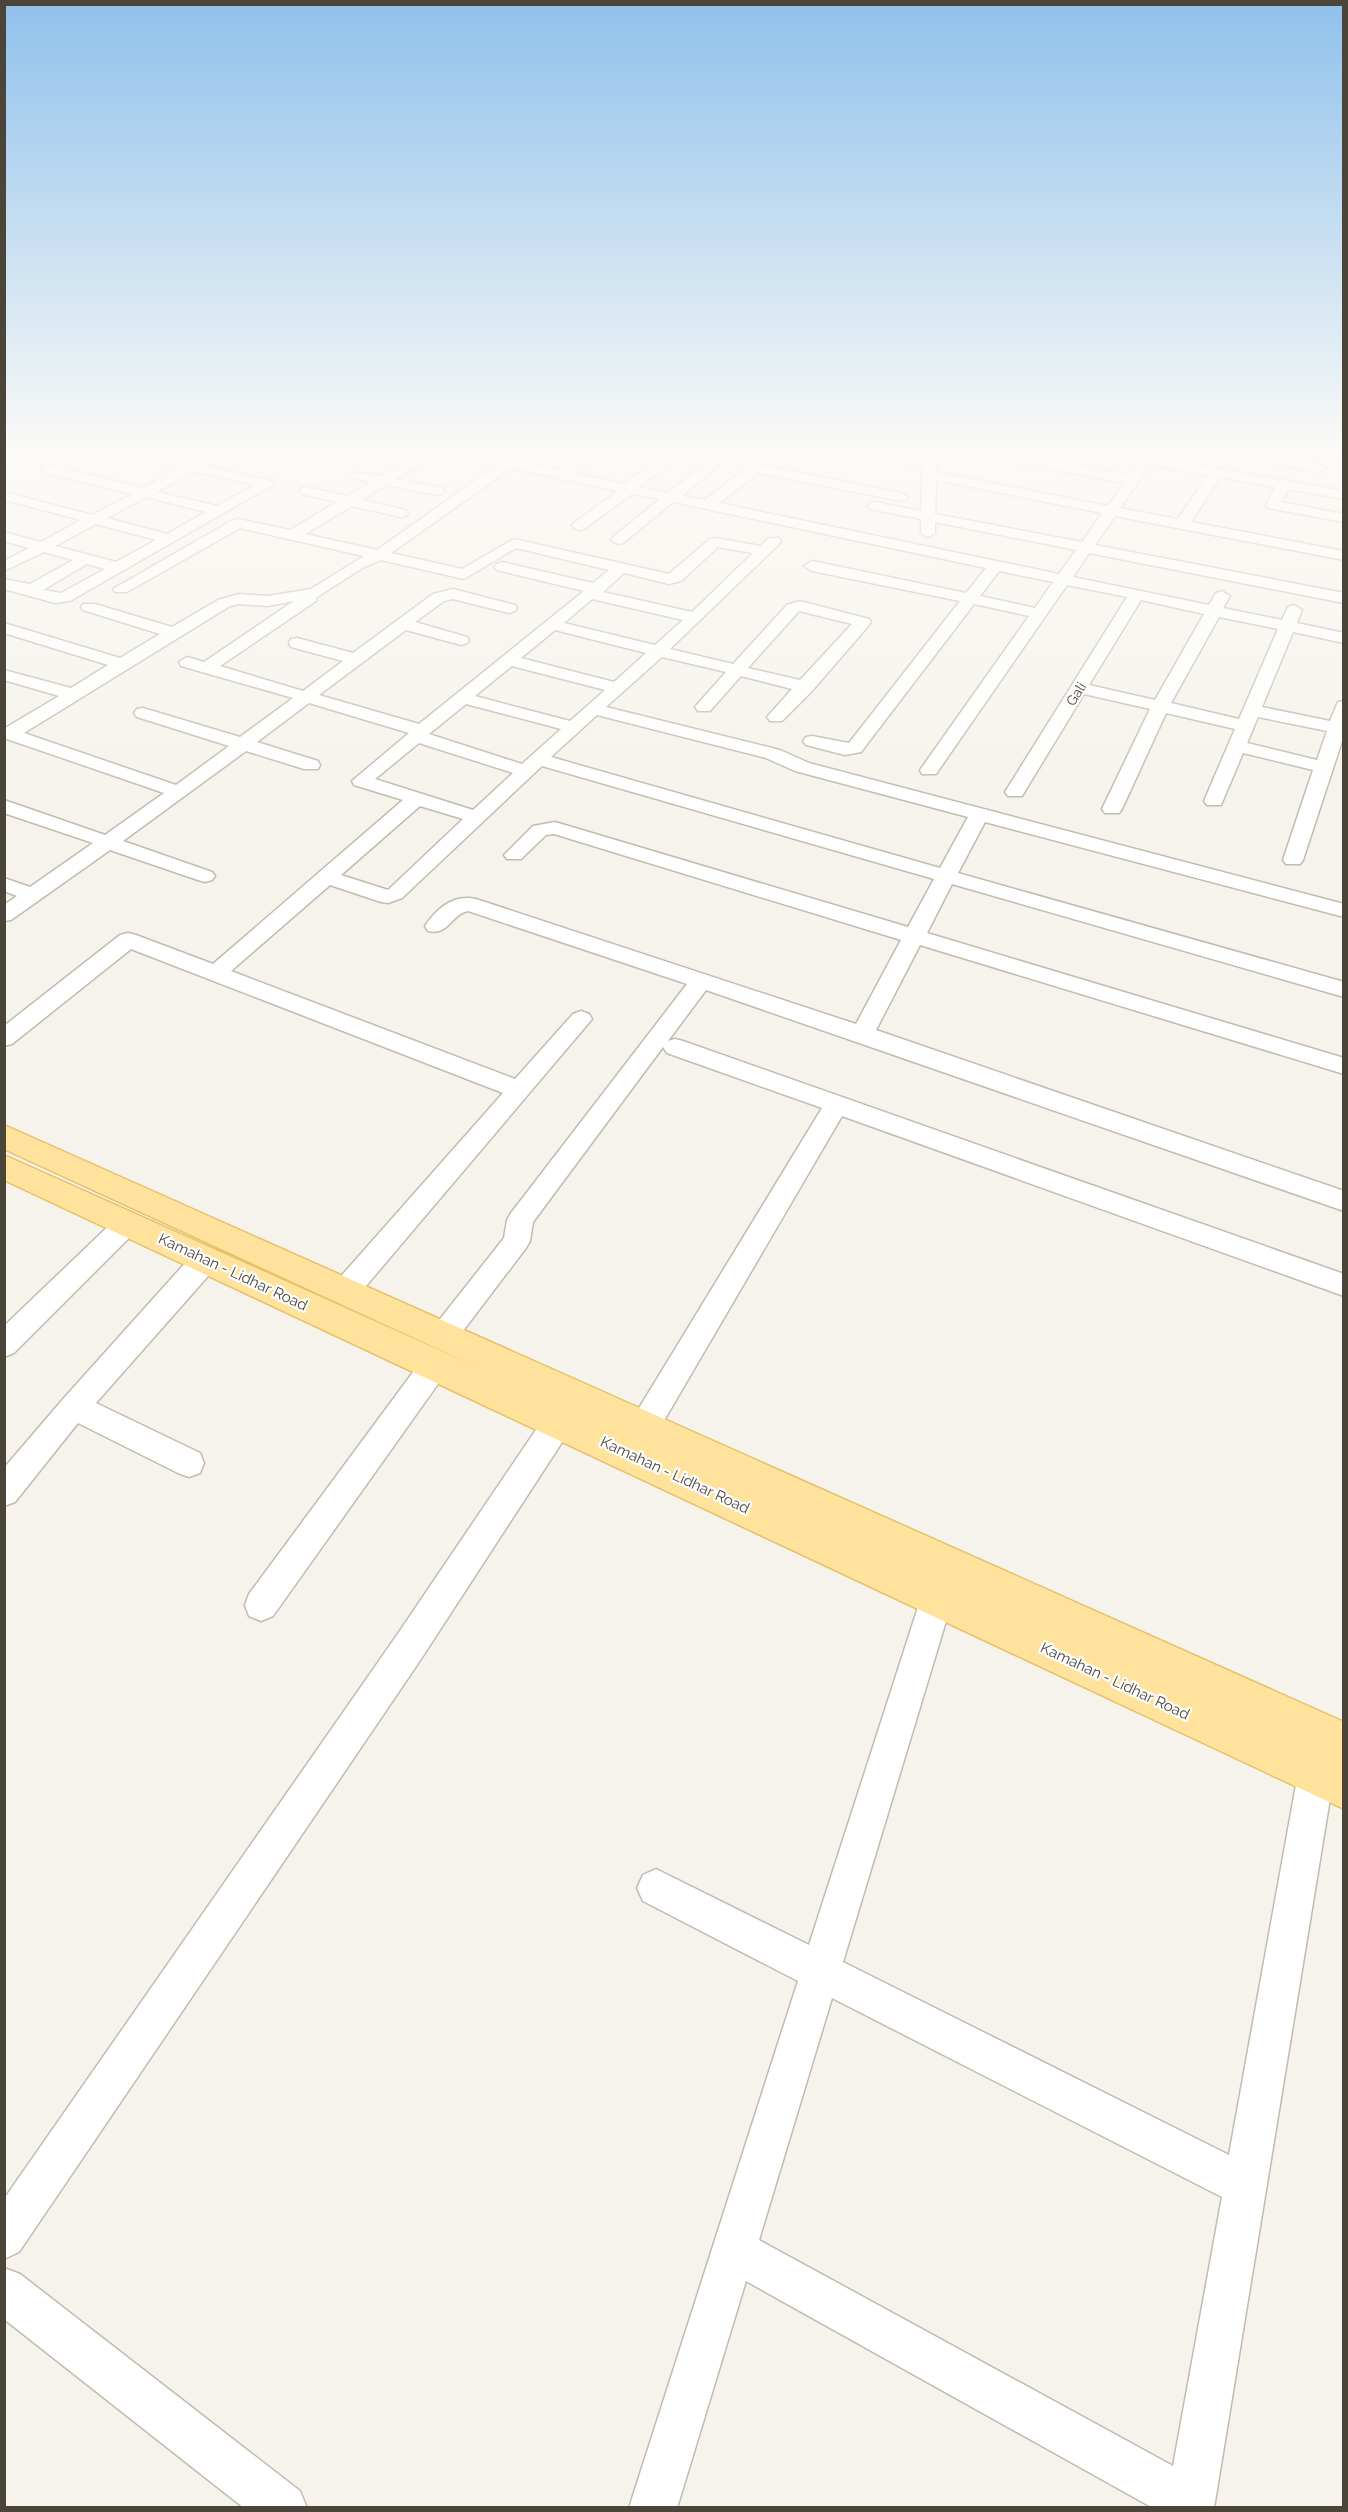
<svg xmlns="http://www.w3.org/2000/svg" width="1348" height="2512" font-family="Raleway,sans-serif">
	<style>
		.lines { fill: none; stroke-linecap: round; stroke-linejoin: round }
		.minor-casing { stroke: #c2bbae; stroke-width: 3 }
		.major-casing { stroke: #e6c16a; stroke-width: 3 }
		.minor { fill: #fff; fill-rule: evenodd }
		.major { fill: #ffe39c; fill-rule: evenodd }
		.labels { text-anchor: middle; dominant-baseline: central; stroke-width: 4.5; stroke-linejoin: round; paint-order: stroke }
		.far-street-label { font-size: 14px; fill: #4b4439; stroke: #fff }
		.street-label { font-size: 15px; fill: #4b4439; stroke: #fff }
	</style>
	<rect width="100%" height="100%" fill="#f6f3ec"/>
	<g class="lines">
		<defs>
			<g id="minor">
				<path d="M120,452h25l46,11 20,-11h17l-23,14 67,15 2,3 -204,117 -15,2 -51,-14v-10l26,5 43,-24 -29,-8 -40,19v-10l25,-13 -25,-7v-9l37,10 40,-22 -77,-20v-8l88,23 40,-21 -89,-22 -2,-3 2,-3 5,-1 95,23 37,-20 -58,-13zM194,471l61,14 -38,21 -60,-14zM146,497l60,15 -39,22 -60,-16zM96,524l60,16 -40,22 -61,-16zM87,564l18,5 -44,24 -18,-3z"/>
				<path d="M337,452h16l-13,8 -7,-4z"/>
				<path d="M421,452h17l-42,27 46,9 2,3 -2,3 -5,1 -51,-10 -24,15 44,10 2,3 -2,3 -5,1 -49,-11 -47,28 72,16 120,-85 -49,-10 -2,-3h27l87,18 26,-18h16l-28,21 51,11 42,-32h16l-44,35 29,6 51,-41h15l-52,44 23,4 45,-35 5,-1 146,29 7,4 -2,3 -5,1 -143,-28 -39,30 340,71 17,-24 -141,-28v11l-7,4 -7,-4v-14l-51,-10 -2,-3 2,-3 5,-1 46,9 1,-44 -60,-11 -7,-4h30l37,7v-7h14v20l172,34 16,-23 -145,-27 -7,-4h30l127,23 17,-23h14l-4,6 188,33v8l-56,-10 -7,13 63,12v8l-76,-14 -2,-3 9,-18 -55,-10 -29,45 153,29v9l-229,-44 -20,29 249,48v10l-255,-50 -16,24 136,28 7,-12 6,-2 8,5 -7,12 59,12 6,-13 6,-2 8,5 -5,13 47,10v10l-51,-11 -31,75 68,14 8,-19 6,-1v34l-41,125 -3,4h-14l-3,-4 30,-90 -70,-17 -22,52h-14l-3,-4 31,-72 -69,-16 -44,96 -3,4h-14l-3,-4 48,-100 -66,-15 -62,102h-14l-3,-4 122,-195 -60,-12 -131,189h-14l-2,-4 109,-154 -55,-12 -113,148 -16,3 -39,-10 -3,-4 3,-4 6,-1 37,7 111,-142 -148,-30 -8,-5 8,-5 154,32 20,-25 -313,-66 -50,41 -5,1 -7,-4 2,-3 47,-38 -28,-5 -48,35 -5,1 -7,-4 2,-3 44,-32 -107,-23 -120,85 71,16 52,-30 155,35 41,-35 5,-1 45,8 9,-8h10l2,3 -2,3 -109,105 63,15 54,-59 13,-4 69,18 2,3 -2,3 -57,66 -30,30h-12l-3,-4 25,-28 -51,-13 -31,35h-12l-3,-4 31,-35 -64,-15 -56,50 174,43 29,13 535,141v13l-359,-95 -27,51 386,109v15l-392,-113 -25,49 417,125v16l-424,-129 -44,85 468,161v20l-638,-221 -38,51 7,-2 8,2 661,233v22l-502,-180 -187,320 -11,4 -11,-4 -4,-9 4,-9 189,-310 -155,-55 -4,-6 -130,175 -3,19 -4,7 -73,96 -10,4 -10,-4 -4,-8 4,-8 71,-90 3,-18 4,-7 176,-229 -219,-73c-17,3 -19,25 -40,20l-3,-5c12,-18 29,-32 51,-27l380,125 45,-84 -347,-106 -8,1 -25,24h-14l-3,-4 29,-29 22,-4 353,105 26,-48 -392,-113 -140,132 -14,5 -7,-1 -51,-17 -99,86 284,108 58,-65 8,-3 8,3 3,5 -237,280 -10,3 -10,-3 -4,-8 4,-8 168,-190 -372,-144 -119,95 -8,2v-20l116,-91 8,-2 8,2 77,29 190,-164 -49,-15 -2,-4 57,-48 -100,-30 -52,39 61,19 2,4 -2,4h-14l-58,-18 -123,90 89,31 3,4 -3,4 -7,2 -7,-2 -88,-30 -99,70 -7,1v-16l13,-9 -13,-5v-13l26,9 63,-44 -89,-30v-13l101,35 59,-42 -160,-55v-11h3l52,-31 -55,-16v-10l67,18 37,-23 -104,-32v-10l116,35 40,-24 -77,-24 -2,-3 2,-3h12l77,23 46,-27 21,-6 29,2 43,-7 53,-33 -124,-28 -113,64h-12l-2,-3 120,-69 5,-1 52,11 47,-28 -35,-8 -2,-3 2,-3 5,-1 40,9 24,-14 -20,-4 -2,-3 2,-3 31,4zM1150,465l58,10 -30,44 -58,-11zM936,480l166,33 -20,29 -147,-28zM718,547l35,6 -61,59 -89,-20 21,-19 45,11 12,-3zM516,548l93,22 -16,13 -91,-21 -5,2 -3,3 3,3 87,21 -165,133 -100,-29 87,-65 55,15 6,-2 2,-3 -2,-3 -52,-15 29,-21 9,-2 56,14 6,-2 2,-3 -2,-3 -62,-16 -20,5 -80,59 -56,-15 -6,1 -2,4 2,4 52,14 -40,30 -83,-25 96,-65 1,-4 47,-30 17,-7 83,19zM999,571l54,11 -18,26 -55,-12zM592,599l91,21 -28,25 -91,-22zM1141,600l63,14 -49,86 -66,-15zM294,601l-90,61 -17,-5 -8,5 2,4 112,32 -53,39 -97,-29 -6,1 -3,4 3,4 92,29 -53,39 -152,-52 206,-127 9,-2 29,2zM799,611l53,13 -52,56 -52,-12zM1219,617l59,12 -39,90 -68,-16zM555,630l91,23 -32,29 -93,-24zM512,666l93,24 -35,31 -95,-25zM466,704l95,25 -39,35 -93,-30zM597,715l169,43 29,13 173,46 -28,51 -389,-111zM1258,717l69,14 -10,29 -70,-17zM419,743l94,30 -40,37 -98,-31zM420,806l43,13 -75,71 -47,-15z"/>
				<path d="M1222,452h31l67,12 7,4 -7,4 -91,-16z"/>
				<path d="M128,1213l9,3 4,7 -4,7 -123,123 -10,4v-31l115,-110z"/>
				<path d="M206,1248l10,3 4,8 -4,8 -120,136 104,50 4,10 -4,10 -11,4 -11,-4 -100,-50 -63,79 -11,4v-38l60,-70 132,-147z"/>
				<path d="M435,1353l10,3 4,9 -4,9 -172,242 -12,5 -12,-5 -4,-11 4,-11 176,-238z"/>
				<path d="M559,1408l11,4 4,9 -4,9 -149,229 -402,593 -15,7v-60l393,-564 151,-223z"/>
				<path d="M937,1582l12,5 4,11 -110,364 386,193 69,-381 5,-13 13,-5 13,5 5,13 -120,734h-61l-407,-227 -69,227h-48l169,-527 -155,-80 -6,-13 6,-13 13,-6 153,76 112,-347 4,-11zM832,1998l390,199 -49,269 -414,-226z"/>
				<path d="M4,2268l16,6 280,217 7,17h-63l-240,-189z"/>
			</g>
			<path id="major" d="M4,1125l1340,597v87l-1340,-629v-25l482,216 -482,-222z"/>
		</defs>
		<use href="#minor" class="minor-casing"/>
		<use href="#major" class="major-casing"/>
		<use href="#minor" class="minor"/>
		<use href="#major" class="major"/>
	</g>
	<linearGradient id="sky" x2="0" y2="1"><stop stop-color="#8fc1ec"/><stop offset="0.56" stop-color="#fbfaf6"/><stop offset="1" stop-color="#fbfaf6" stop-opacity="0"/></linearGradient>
	<rect width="1348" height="804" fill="url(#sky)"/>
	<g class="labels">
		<g class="far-street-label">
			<text transform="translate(1076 694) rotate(-58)">Gali</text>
		</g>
		<g class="street-label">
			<text transform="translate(233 1272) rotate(25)">Kamahan - Lidhar Road</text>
			<text transform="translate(675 1475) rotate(25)">Kamahan - Lidhar Road</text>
			<text transform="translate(1115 1681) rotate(25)">Kamahan - Lidhar Road</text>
		</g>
	</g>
	<rect width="1348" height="2512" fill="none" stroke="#4b4439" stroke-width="12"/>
</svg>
